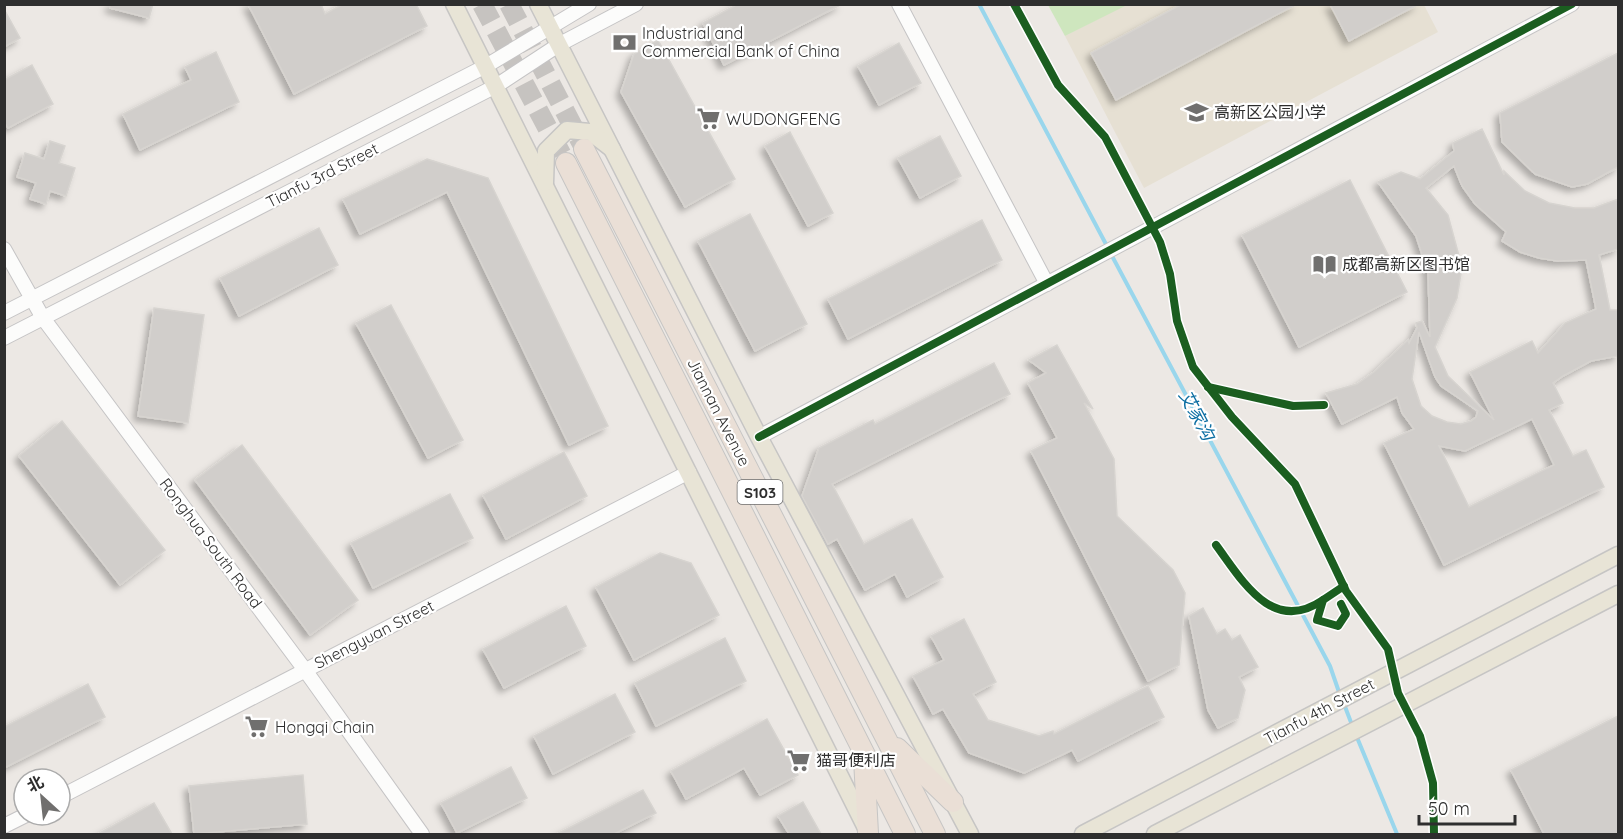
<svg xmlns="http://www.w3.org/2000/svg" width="1623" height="839" font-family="Quicksand,'Noto Sans SC',sans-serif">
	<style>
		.education { fill: #e6e0d3 }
		.green { fill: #cee6be }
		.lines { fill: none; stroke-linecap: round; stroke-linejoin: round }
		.stream { stroke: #99d6ec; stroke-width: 4 }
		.building { fill: #d1cecb; stroke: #d7d4d0; stroke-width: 1.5; fill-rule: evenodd; filter: url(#shadow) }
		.highway-tunnel { stroke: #c6c3c0; stroke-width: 20; stroke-dasharray: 20 10; stroke-linecap: butt }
		.minor-casing { stroke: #c5c4c5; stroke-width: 16 }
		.major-casing { stroke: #c6c5c4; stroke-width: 19 }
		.highway-casing { stroke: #c6c5c4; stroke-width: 22 }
		.minor { stroke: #fcfcfb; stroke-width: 14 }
		.major { stroke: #e8e4d6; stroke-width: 16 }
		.highway { stroke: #eadfd6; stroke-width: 20 }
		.cycleway-casing { stroke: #fff; stroke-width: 11 }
		.cycleway { stroke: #1b5e20; stroke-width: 8 }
		.labels { text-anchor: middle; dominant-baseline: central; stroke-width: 4.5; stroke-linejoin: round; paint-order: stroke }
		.shield { fill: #fff; stroke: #6d6d6d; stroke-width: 1.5 }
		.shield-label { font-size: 15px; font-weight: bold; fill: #2e2e2e }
		.poi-label { font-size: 16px; fill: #2e2e2e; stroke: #fff; text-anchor: start }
		.street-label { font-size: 16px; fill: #2e2e2e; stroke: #fff }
		.water-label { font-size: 18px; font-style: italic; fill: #0d6fa3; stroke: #fff }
	</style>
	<defs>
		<filter id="shadow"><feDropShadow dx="-4.5" dy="4.5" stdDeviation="3" flood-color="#0004"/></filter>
	</defs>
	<rect width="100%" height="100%" fill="#ece8e4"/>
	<path class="education" d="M1127,4l297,1 14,27 -294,156 -79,-152z"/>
	<path class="green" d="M1048,5h79l-62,31z"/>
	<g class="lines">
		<g class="stream">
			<path d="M979,4l129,244"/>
			<path d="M1111,254l219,412 10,29"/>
			<path d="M1344,704l8,21"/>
			<path d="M1356,735l41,99"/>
		</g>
	</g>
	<g class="building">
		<path d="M110,4h43l-4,14 -39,-10z"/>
		<path d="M248,4h73l4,10 18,-10h73l11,22 -133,68z"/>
		<path d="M738,4h104l-118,61 -21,-42z"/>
		<path d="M1182,4h115l-181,96 -25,-47z"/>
		<path d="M1330,4h89l-70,37z"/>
		<path d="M4,9l16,29 -16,9z"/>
		<path d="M658,40l77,139 -50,28 -64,-115 13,-38z"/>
		<path d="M899,43l22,40 -42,22 -21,-39z"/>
		<path d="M216,52l23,50 -99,48 -17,-36 68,-34 -6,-13z"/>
		<path d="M1618,53v114l-31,17 -15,3 -37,-13 -33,-32 -2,-29z"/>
		<path d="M32,65l21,39 -45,24 -4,-6v-42z"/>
		<path d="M1482,129l22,46v-4l21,20 24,12 26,5h19l24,-9v50l-19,6 11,55h8v46l-27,5 -28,15 -10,7 10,20 -14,7 24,46 13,-6 18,37 -160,78 -60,-122 30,-14 -12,-16 -5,-16 -55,27 -16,-31 31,-9 17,-12 34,-32 1,3 8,-15 -1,-5 6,-2 8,16 -2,-64 -12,-37 -38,-54 23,-10 19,7 34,-28 -1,-8zM1454,166l8,20 13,18 31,28 -4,9 18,11 19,6 18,3 29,-1 10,49 -31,14 -27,30 -6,-12 -62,31 24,48 -46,-44 -13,-29 22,-49 5,-31 -14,-52 -22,-27zM1419,332l16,45 6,9 37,25 -2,6 -5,4 -10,3 -14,-2 -15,-6 -11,-10 -9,-27zM1532,419l22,46 -85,42 -30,-61 26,5z"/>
		<path d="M790,132l43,81 -25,13 -43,-80z"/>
		<path d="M940,136l21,40 -41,22 -22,-40z"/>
		<path d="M50,141l15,5 -6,17 16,5 -9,28 -16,-5 -4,13 -16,-5 6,-16 -19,-6 8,-24 19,6z"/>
		<path d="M427,159l61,19 120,248 -39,19 -122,-253 -87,42 -17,-35z"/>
		<path d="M1350,180l57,112 -108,55 -57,-112z"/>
		<path d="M750,214l57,110 -52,27 -57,-110z"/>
		<path d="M982,220l20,40 -154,79 -20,-40z"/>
		<path d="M319,228l19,37 -99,51 -19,-38z"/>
		<path d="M391,305l72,135 -35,18 -72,-135z"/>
		<path d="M154,308l50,7 -16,108 -50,-7z"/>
		<path d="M1057,345l36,64 -9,-6 30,56 3,57 56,54 12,23 -6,72 -31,16 -117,-230 26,-13 -29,-55 18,-10 -17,-13z"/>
		<path d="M994,363l16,31 -178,90 32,60 48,-25 31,58 -36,20 -12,-23 -30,16 -28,-51 -9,5 -26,-48 17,-48 54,-28 2,4z"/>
		<path d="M62,421l103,129 -45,35 -101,-129z"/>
		<path d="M242,445l116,155 -48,35 -115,-155z"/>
		<path d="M564,452l23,44 -81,43 -23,-44z"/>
		<path d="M450,494l23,44 -100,50 -22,-45z"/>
		<path d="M660,553l31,10 28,52 -85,45 -38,-73z"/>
		<path d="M566,606l20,40 -82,42 -21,-39z"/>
		<path d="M1203,608l14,26 8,-5 7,11 8,-5 18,32 -19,10 6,13 -7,28 -20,10 -10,-18 -19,-94z"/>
		<path d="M964,619l32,63 -23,12 15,26 51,16 14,-5 1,3 94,-48 16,31 -86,44 -6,-11 -48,23 -55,-20 -26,-44 -10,5 -20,-38 31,-16 -13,-24z"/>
		<path d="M725,638l21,43 -90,45 -21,-43z"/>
		<path d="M88,684l17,33 -101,51v-41z"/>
		<path d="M615,694l20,38 -82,42 -19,-38z"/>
		<path d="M1618,716v118h-74l-33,-64z"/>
		<path d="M767,719l31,56 -38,20 -16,-27 -58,31 -15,-28z"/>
		<path d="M511,767l16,31 -70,35 -16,-30z"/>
		<path d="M303,775l4,49 -113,10 -5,-48z"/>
		<path d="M643,790l13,23 -42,21h-57z"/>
		<path d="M803,802l18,32h-32l-11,-18z"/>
		<path d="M154,803l18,31h-74z"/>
	</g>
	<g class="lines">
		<g class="highway-tunnel">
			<path d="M482,4l84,159"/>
			<path d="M509,4l73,140"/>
		</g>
		<defs>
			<g id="minor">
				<path d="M899,4l148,280"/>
				<path d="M4,249l39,69 262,352 117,164"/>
				<path d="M4,313l482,-247 103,-62"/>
				<path d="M4,338l492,-252 64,-42 76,-40"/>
				<path d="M759,437l813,-433"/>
				<path d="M60,797l629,-325"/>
				<path d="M4,826l22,-11"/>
			</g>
			<g id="major">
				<path d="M454,4l413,826"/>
				<path d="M538,4l221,433 211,397"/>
				<path d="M545,183l1,-32 21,-21 23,2 22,17"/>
				<path d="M1083,834l535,-279"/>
				<path d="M1155,834l463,-240"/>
			</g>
			<g id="highway">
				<path d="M584,149l351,685"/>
				<path d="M566,163l339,671"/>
				<path d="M897,748l56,54"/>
				<path d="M864,759l4,74"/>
			</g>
		</defs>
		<use href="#minor" class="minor-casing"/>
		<use href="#major" class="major-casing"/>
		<use href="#highway" class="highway-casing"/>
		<use href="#minor" class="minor"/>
		<use href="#major" class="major"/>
		<use href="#highway" class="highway"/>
		<defs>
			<g id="cycleway">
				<path d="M1014,4l44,81 47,52 55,105 10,32 7,47 16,46 39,50 63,67 51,107 42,58 10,44 22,43 13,47 1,51"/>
				<path d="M1208,387l85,19 31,-1"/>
				<path d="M759,437l813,-433"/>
				<path d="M1216,545c26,35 56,90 107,55"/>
				<path d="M1341,604l5,10 -8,12 -21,-6 6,-20 21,-14"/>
			</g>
		</defs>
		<use href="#cycleway" class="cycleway-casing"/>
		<use href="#cycleway" class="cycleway"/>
	</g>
	<defs>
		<symbol id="bank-bare" viewBox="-9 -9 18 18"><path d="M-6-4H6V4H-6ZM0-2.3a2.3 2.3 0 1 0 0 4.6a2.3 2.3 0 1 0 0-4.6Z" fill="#706f6e" stroke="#fff" stroke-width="2.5" paint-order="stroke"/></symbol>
		<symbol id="school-bare" viewBox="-9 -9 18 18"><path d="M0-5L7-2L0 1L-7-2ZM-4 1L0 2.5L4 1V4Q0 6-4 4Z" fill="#706f6e" stroke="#fff" stroke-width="2.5" paint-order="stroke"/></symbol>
		<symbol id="supermarket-bare" viewBox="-9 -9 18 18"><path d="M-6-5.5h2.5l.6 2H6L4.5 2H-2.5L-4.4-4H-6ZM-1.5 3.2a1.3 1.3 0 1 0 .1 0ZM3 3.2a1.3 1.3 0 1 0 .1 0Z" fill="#706f6e" stroke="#fff" stroke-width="2.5" paint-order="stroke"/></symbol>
		<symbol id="library-bare" viewBox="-9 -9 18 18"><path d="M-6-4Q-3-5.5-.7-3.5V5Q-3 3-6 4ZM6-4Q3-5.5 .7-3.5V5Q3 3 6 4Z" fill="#706f6e" stroke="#fff" stroke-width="2.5" paint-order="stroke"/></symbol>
	</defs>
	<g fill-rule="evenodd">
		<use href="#bank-bare" x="608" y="26" width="33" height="33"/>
		<use href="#school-bare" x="1180" y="96" width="33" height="33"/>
		<use href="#supermarket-bare" x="692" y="102" width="33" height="33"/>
		<use href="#library-bare" x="1308" y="248" width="33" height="33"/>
		<use href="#supermarket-bare" x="240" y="710" width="33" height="33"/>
		<use href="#supermarket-bare" x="782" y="744" width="33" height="33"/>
	</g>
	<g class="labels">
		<rect class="shield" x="737.5" y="480" width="45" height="24" rx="4.5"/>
		<g class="shield-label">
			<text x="760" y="492">S103</text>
		</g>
		<g class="poi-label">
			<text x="642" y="33">Industrial and<tspan x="642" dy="18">Commercial Bank of China</tspan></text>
			<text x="1214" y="112">高新区公园小学</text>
			<text x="726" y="119">WUDONGFENG</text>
			<text x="1342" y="264">成都高新区图书馆</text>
			<text x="275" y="727">Hongqi Chain</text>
			<text x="816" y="760">猫哥便利店</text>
		</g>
		<g class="street-label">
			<text transform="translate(322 175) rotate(-27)">Tianfu 3rd Street</text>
			<text transform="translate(719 412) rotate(63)">Jiannan Avenue</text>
			<text transform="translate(211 543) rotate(53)">Ronghua South Road</text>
			<text transform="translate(374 634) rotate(-27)">Shengyuan Street</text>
			<text transform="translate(1319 711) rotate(-28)">Tianfu 4th Street</text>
		</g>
		<g class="water-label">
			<text transform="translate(1197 415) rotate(62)">艾家沟</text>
		</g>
	</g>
	<rect width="1623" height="839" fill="none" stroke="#2e2e2e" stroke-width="12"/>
	<g transform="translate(42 797) rotate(333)"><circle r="28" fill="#ffffff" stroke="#ababab" stroke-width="1.5"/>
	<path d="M0-4.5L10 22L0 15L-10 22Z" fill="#706f6e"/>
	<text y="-9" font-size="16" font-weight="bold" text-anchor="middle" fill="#2e2e2e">北</text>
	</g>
	<path d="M1419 815v9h96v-9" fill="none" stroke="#2e2e2e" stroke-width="3"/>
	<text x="1428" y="815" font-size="18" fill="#2e2e2e" stroke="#ffffff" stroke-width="4.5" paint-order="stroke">50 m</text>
</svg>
